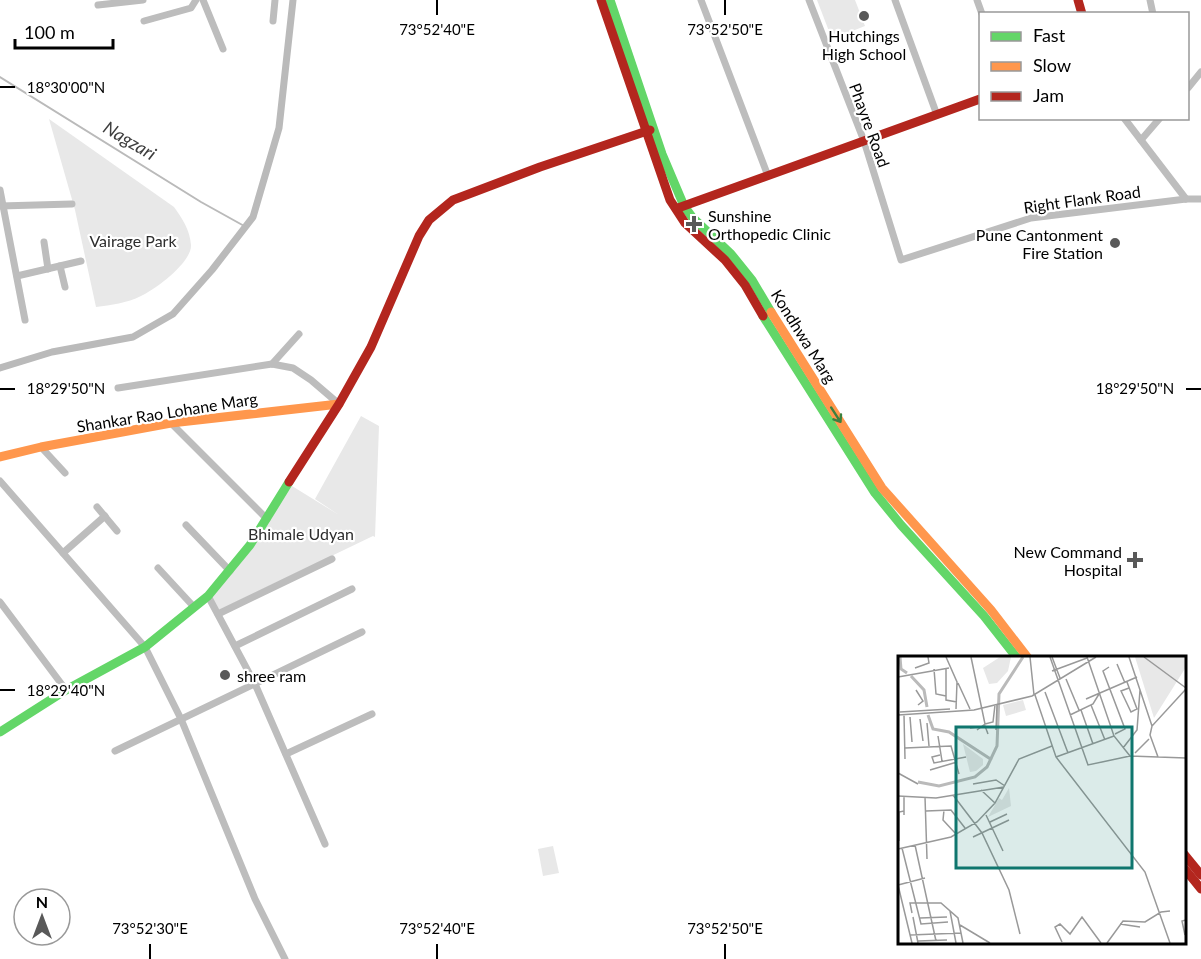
<svg xmlns="http://www.w3.org/2000/svg" width="1201" height="959" font-family="Lato,sans-serif">
	<style>
		.green { fill: #e8e8e8 }
		.lines { fill: none; stroke-linecap: round; stroke-linejoin: round }
		.stream { stroke: #bababa; stroke-width: 2 }
		.canal { stroke: #bababa; stroke-width: 7 }
		.street { stroke: #bdbdbd; stroke-width: 7 }
		.fast { stroke: #63d668; stroke-width: 9 }
		.slow { stroke: #ff974d; stroke-width: 9 }
		.jam { stroke: #b3261e; stroke-width: 9 }
		.oneway { stroke: #3b803e }
		.ticks { fill: none; stroke: #000; stroke-width: 2 }
		.poi-dot { fill: #595959; stroke: #fff; stroke-width: 2 }
		.labels { text-anchor: middle; dominant-baseline: central; stroke-width: 4.5; stroke-linejoin: round; paint-order: stroke }
		.poi-label { font-size: 16px; fill: #000; stroke: #fff; text-anchor: start }
		.street-label { font-size: 16px; fill: #000; stroke: #fff }
		.park-label { font-size: 16px; fill: #2d2d2d; stroke: #fff }
		.water-label { font-size: 18px; font-style: italic; fill: #3e3e3e; stroke: #fff }
		.inset-river { fill: none; stroke: #bababa; stroke-width: 3 }
		.inset-road { fill: none; stroke: #999; stroke-width: 1.5 }
		.view { fill: #0f766e; fill-opacity: 0.15; stroke: #0f766e; stroke-width: 3 }
		.inset-edge { fill: none; stroke: #000; stroke-width: 3 }
		.ticks-label { font-size: 15px; text-anchor: middle; fill: #000; stroke: #fff; stroke-width: 4.5; stroke-linejoin: round; paint-order: stroke }
	</style>
	<rect width="100%" height="100%" fill="#fff"/>
	<g class="green">
		<path d="M817,0h38l10,26 -33,13z"/>
		<path d="M49,119l125,88c8,11 16,23 17,38 1,17 -35,44 -50,51 -14,7 -30,9 -45,11l-21,-97z"/>
		<path d="M361,416l18,10 -4,111 -2,-1 -156,75 -8,-13 83,-112 47,29 -24,-16z"/>
		<path d="M553,846l6,27 -16,3 -5,-27z"/>
	</g>
	<g class="lines">
		<path class="stream" d="M0,77l201,125 45,25"/>
		<path class="canal" d="M0,368l52,-16 81,-15 40,-23 39,-44 41,-53 26,-89 14,-128"/>
		<g class="street">
			<path d="M203,0l20,49"/>
			<path d="M701,0l67,176"/>
			<path d="M809,0l55,141 37,119 130,-42 155,-19h15"/>
			<path d="M895,0l42,115"/>
			<path d="M977,0l5,14"/>
			<path d="M1150,0l3,14"/>
			<path d="M98,5l45,-5"/>
			<path d="M144,21l47,-13 5,-8"/>
			<path d="M273,21l2,-21"/>
			<path d="M1188,88l13,-16"/>
			<path d="M1124,118l62,81"/>
			<path d="M1141,140l19,-22"/>
			<path d="M0,190l25,130"/>
			<path d="M0,206l72,-2"/>
			<path d="M44,242l4,27"/>
			<path d="M60,266l5,21"/>
			<path d="M17,276l64,-15"/>
			<path d="M272,364l27,-30"/>
			<path d="M118,388l154,-24 21,4 18,12 28,24"/>
			<path d="M171,423l96,96"/>
			<path d="M41,447l24,26"/>
			<path d="M0,481l145,166 36,72 74,180 30,60"/>
			<path d="M97,507l20,24"/>
			<path d="M186,525l44,46"/>
			<path d="M63,553l42,-37"/>
			<path d="M158,568l36,39"/>
			<path d="M208,596l47,88 70,160"/>
			<path d="M0,602l66,88"/>
			<path d="M218,614l114,-55"/>
			<path d="M235,646l117,-57"/>
			<path d="M115,751l247,-119"/>
			<path d="M286,754l86,-40"/>
		</g>
		<g class="fast">
			<path d="M610,0l52,154 22,52 8,11 39,37 21,26 19,32"/>
			<path d="M763,316l112,177 26,32 83,91 33,42"/>
			<path d="M0,732l66,-42 79,-43 63,-51 42,-51 39,-63"/>
		</g>
		<g class="slow">
			<path d="M771,312l111,176 109,122 37,48"/>
			<path d="M0,457l41,-10 130,-24 168,-19"/>
		</g>
		<g class="jam">
			<path d="M601,0l69,200 15,23 40,37 20,25 18,31"/>
			<path d="M1078,0l4,14"/>
			<path d="M678,208l302,-109"/>
			<path d="M289,482l50,-78 32,-57 48,-111 10,-16 24,-20 87,-33 110,-37"/>
			<path d="M1184,854l17,21"/>
			<path d="M1184,868l17,21"/>
		</g>
	</g>
	<defs><path id="oneway-shaft" d="M-6 0H5M1.5-3L5.5 0L1.5 3" fill="none" stroke-width="1.6" stroke-linecap="round" stroke-linejoin="round" transform="scale(1.5)"/></defs>
	<use class="oneway" href="#oneway-shaft" transform="translate(836 415) rotate(57)"/>
	<path class="ticks" d="M437,0v15M725,0v15M0,87h15M0,389h15M1186,389h15M0,690h15M150,944v15M437,944v15M725,944v15"/>
	<g class="poi-dot">
		<circle cx="864" cy="16" r="6"/>
		<path d="M691 215h6v6h6v6h-6v6h-6v-6h-6v-6h6z"/>
		<circle cx="1115" cy="243" r="6"/>
		<path d="M1132 551h6v6h6v6h-6v6h-6v-6h-6v-6h6z"/>
		<circle cx="225" cy="675" r="6"/>
	</g>
	<g class="labels">
		<g class="poi-label">
			<text x="864" y="35" text-anchor="middle">Hutchings<tspan x="864" dy="18">High School</tspan></text>
			<text x="708" y="215">Sunshine<tspan x="708" dy="18">Orthopedic Clinic</tspan></text>
			<text x="1103" y="234" text-anchor="end">Pune Cantonment<tspan x="1103" dy="18">Fire Station</tspan></text>
			<text x="1122" y="551" text-anchor="end">New Command<tspan x="1122" dy="18">Hospital</tspan></text>
			<text x="237" y="675">shree ram</text>
		</g>
		<g class="street-label">
			<text transform="translate(870 125) rotate(70)">Phayre Road</text>
			<text transform="translate(1082 199) rotate(-8)">Right Flank Road</text>
			<text transform="translate(804 336) rotate(58)">Kondhwa Marg</text>
			<text transform="translate(167 412) rotate(-9)">Shankar Rao Lohane Marg</text>
		</g>
		<g class="park-label">
			<text x="133" y="240">Vairage Park</text>
			<text x="301" y="533">Bhimale Udyan</text>
		</g>
		<g class="water-label">
			<text transform="translate(130 140) rotate(31)">Nagzari</text>
		</g>
	</g>
	<g transform="translate(898 656)">
		<rect width="288" height="288" fill="#fff"/>
		<path d="M102,1h11l-3,14 -11,12 -8,1 -6,-16zM237,1h51v10l-32,51zM125,44l3,10 -20,6 -3,-11zM65,88l20,15v6l-7,6 -6,1zM111,132l2,18 -23,11 11,-19 3,2z" fill="#e8e8e8"/>
		<path class="inset-river" d="M2,1l1,12 6,4M13,20l13,14 3,17M30,59l5,14 16,3 43,28M20,126l21,4 36,-9 12,-10 10,-21 2,-52 24,-37"/>
		<path class="inset-road" d="M48,1l11,25 -1,27M73,1l14,67 -8,6M132,1l4,38M152,1l38,108 42,-9 56,2M154,1l8,21M189,1l27,79 16,20M231,1l23,69M246,1l42,31M219,8l8,19M211,11l-6,4 22,58 -10,5M17,12l14,-5 -1,-6M36,13l2,25 10,2M48,13v31l11,2M154,15l35,-13M0,21l51,-9M168,23l13,31M229,26l10,27 -6,3 -10,-21 8,-3M60,27l12,26M18,34l7,11 -5,4M147,36l23,61M137,39l21,62 89,115 25,71M188,43l51,-22M193,49l14,35M183,54l12,34M2,56l50,-3M0,59l76,-5 58,-14 64,-39M6,59l1,44M172,59l23,-11 6,-10M12,61l2,25M22,63l3,22M29,67l2,23M87,68l8,-2 2,-17M72,72l15,-2 3,8M98,74l1,-25M40,80l4,25M7,92l46,-2 8,28M225,92l14,-18 3,-40M237,97l14,-14M42,99l-8,2 2,6 32,-6M158,101l58,-21M260,101l-8,-22 2,-9 34,-37M32,114l27,-8M0,117l20,11M75,128l23,-4 9,6M83,134l14,13M55,139l29,38 27,57 11,44M0,140l38,2 68,-11M6,140v19M27,141l2,62M46,154l-1,10 13,14M28,155l25,-1 14,18M88,159l17,36M92,166l17,-8M75,181l36,-17M1,185v-29l5,-1M17,189l21,96M4,192l19,76 27,-2M0,193l53,-12 26,-15 18,-19 24,-44 33,-13M0,229l27,-7M0,229l14,58M52,255l6,32M14,257l-2,-10h31l17,15 5,25M15,261l5,26M22,262l27,-1M222,268l20,3M62,269l30,18M12,279l51,-2M287,279l-3,-14 4,-1M20,285l29,-1M164,286l-7,-15 5,-3 10,10 12,-17 19,26M209,287l16,-22 22,1 16,-10 9,-1"/>
		<path class="view" d="M58,71h176v141h-176z"/>
		<rect width="288" height="288" class="inset-edge"/>
	</g>
	<g class="ticks-label">
		<text x="437" y="35">73°52'40"E</text>
		<text x="725" y="35">73°52'50"E</text>
		<text x="66" y="93">18°30'00"N</text>
		<text x="66" y="394">18°29'50"N</text>
		<text x="1135" y="394">18°29'50"N</text>
		<text x="66" y="696">18°29'40"N</text>
		<text x="150" y="934">73°52'30"E</text>
		<text x="437" y="934">73°52'40"E</text>
		<text x="725" y="934">73°52'50"E</text>
	</g>
	<rect x="979" y="12" width="210" height="108" fill="#ffffff" stroke="#999999" stroke-width="1.5"/>
	<rect x="991" y="32" width="30" height="9" fill="#63d668" stroke="#999999" stroke-width="1.5"/>
	<text x="1033" y="42" font-size="18" fill="#000000">Fast</text>
	<rect x="991" y="62" width="30" height="9" fill="#ff974d" stroke="#999999" stroke-width="1.5"/>
	<text x="1033" y="72" font-size="18" fill="#000000">Slow</text>
	<rect x="991" y="92" width="30" height="9" fill="#b3261e" stroke="#999999" stroke-width="1.5"/>
	<text x="1033" y="102" font-size="18" fill="#000000">Jam</text>
	<g transform="translate(42 917)"><circle r="28" fill="#ffffff" stroke="#999999" stroke-width="1.5"/>
	<path d="M0-4.5L10 22L0 15L-10 22Z" fill="#595959"/>
	<text y="-9" font-size="16" font-weight="bold" text-anchor="middle" fill="#000000">N</text>
	</g>
	<path d="M15 39v9h98v-9" fill="none" stroke="#000000" stroke-width="3"/>
	<text x="24" y="39" font-size="18" fill="#000000" stroke="#ffffff" stroke-width="4.5" paint-order="stroke">100 m</text>
</svg>
